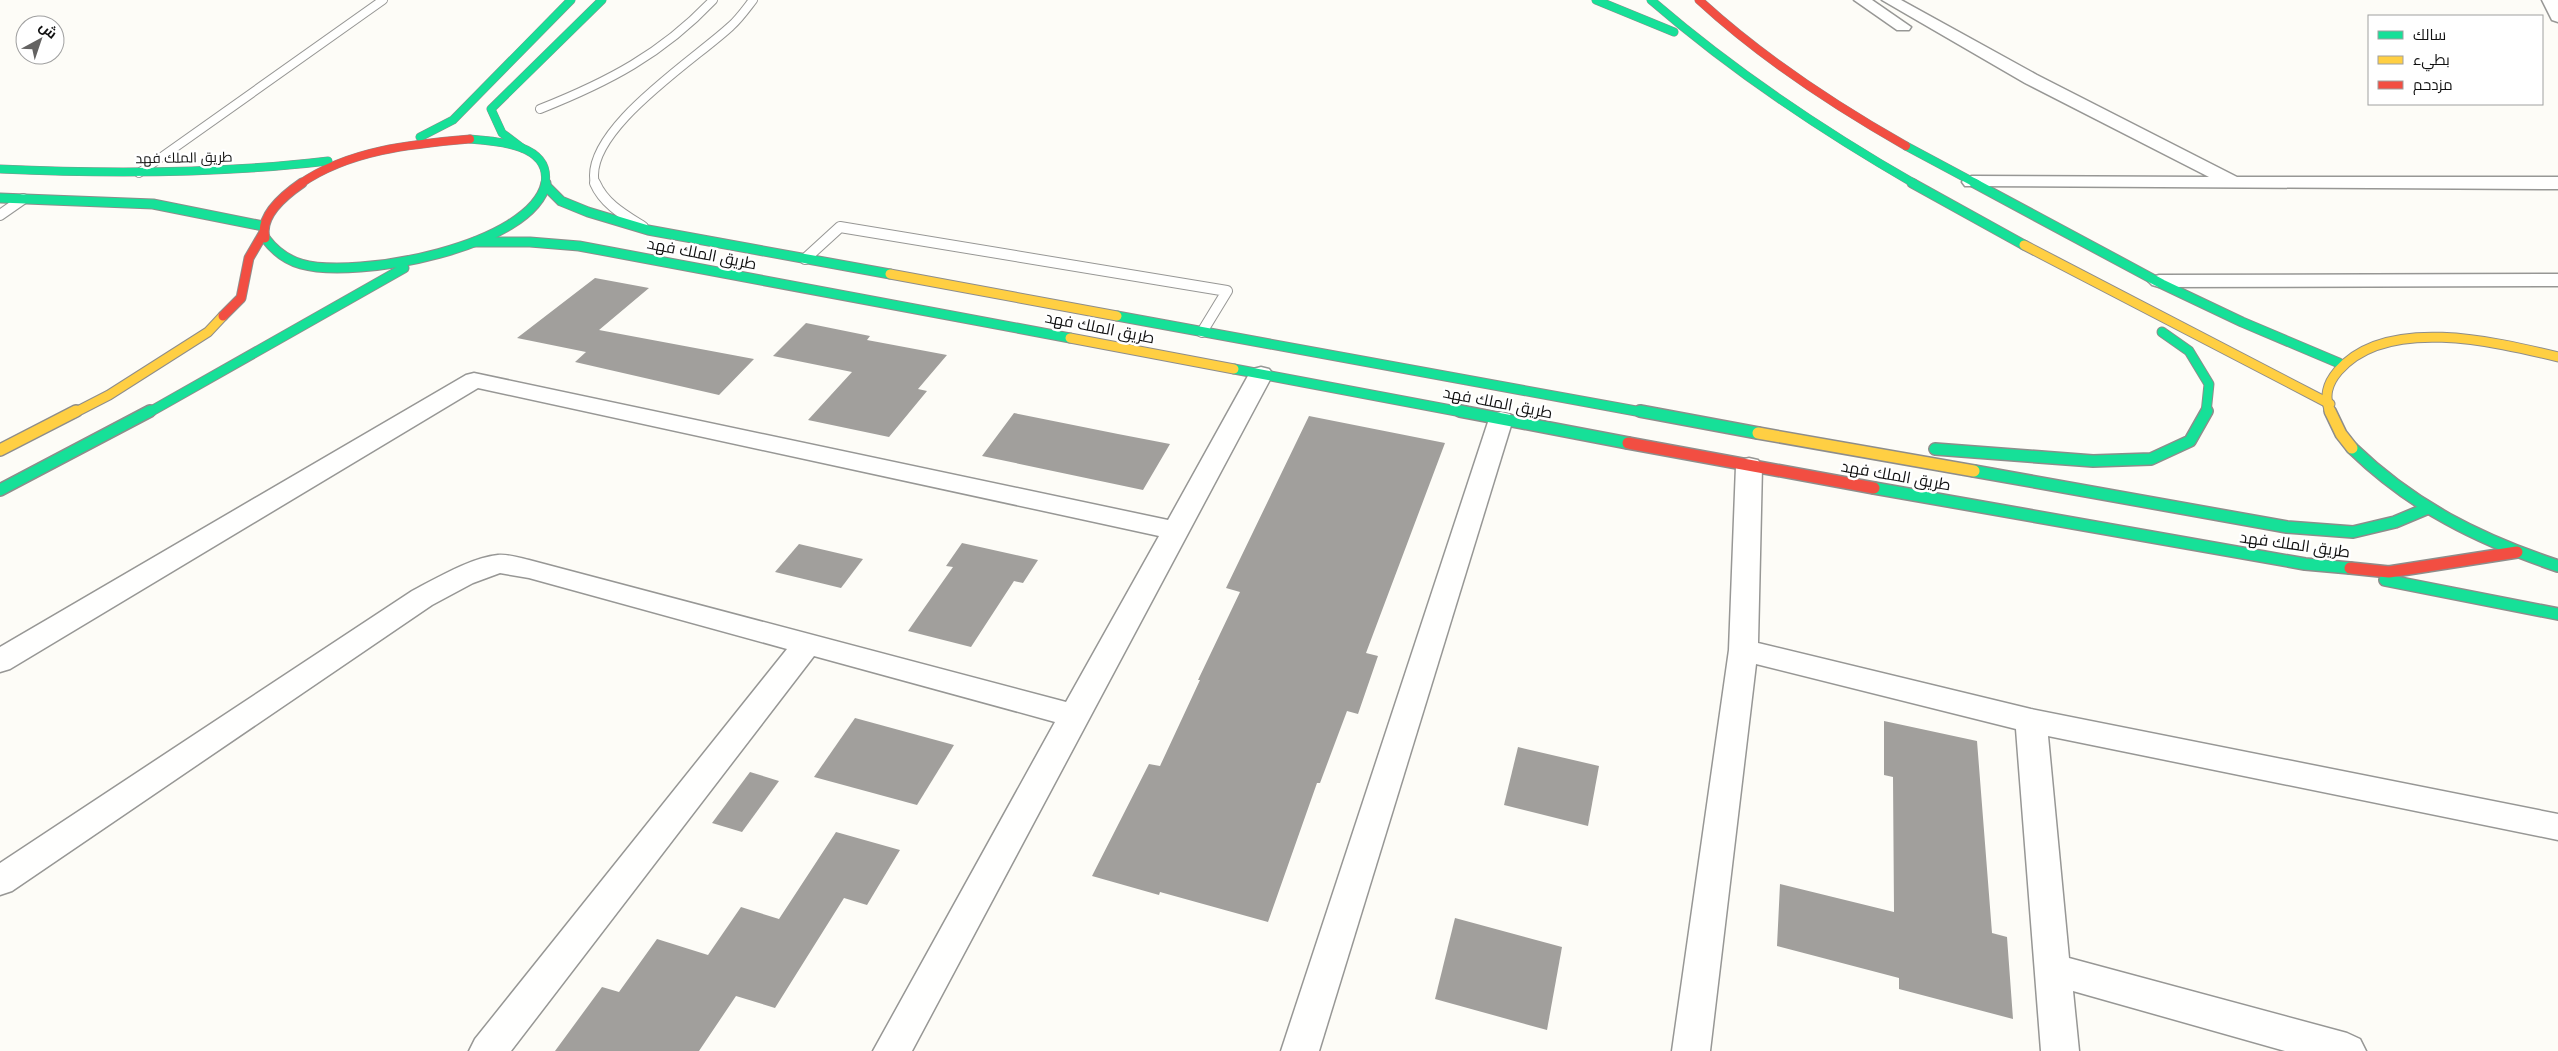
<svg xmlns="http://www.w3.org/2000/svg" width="2558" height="1051" font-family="'Noto Serif',Cairo,serif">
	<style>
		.building { fill: #a19f9c }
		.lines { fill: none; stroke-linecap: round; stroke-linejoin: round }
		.lane-far1-casing { stroke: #979795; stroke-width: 10 }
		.lane-casing { stroke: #979795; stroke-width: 12 }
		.street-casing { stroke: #979795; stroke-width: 3 }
		.fast-far2-casing { stroke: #8e8d8b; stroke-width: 9 }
		.fast-far1-casing { stroke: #8e8d8b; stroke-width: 11 }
		.fast-casing { stroke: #8e8d8b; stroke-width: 14 }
		.slow-far1-casing { stroke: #8e8d8b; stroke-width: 11 }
		.slow-casing { stroke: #8e8d8b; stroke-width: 14 }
		.jam-far2-casing { stroke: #8e8d8b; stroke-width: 9 }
		.jam-far1-casing { stroke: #8e8d8b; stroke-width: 11 }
		.jam-casing { stroke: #8e8d8b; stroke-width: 14 }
		.lane-far1 { stroke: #fffffe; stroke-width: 8 }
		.lane { stroke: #fffffe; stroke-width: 10 }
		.street { fill: #fffffe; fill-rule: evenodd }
		.fast-far2 { stroke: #16e098; stroke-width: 8 }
		.fast-far1 { stroke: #16e098; stroke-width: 9 }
		.fast { stroke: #16e098; stroke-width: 11 }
		.slow-far1 { stroke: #ffcf43; stroke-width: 9 }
		.slow { stroke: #ffcf43; stroke-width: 11 }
		.jam-far2 { stroke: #f24e42; stroke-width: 8 }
		.jam-far1 { stroke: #f24e42; stroke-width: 9 }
		.jam { stroke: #f24e42; stroke-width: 11 }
		.labels { text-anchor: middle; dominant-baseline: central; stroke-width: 5; stroke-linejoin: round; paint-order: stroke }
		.far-street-label { font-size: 14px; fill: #111; stroke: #fff }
		.street-label { font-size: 16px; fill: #111; stroke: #fff }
	</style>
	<rect width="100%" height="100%" fill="#fdfcf7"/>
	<g class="building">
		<path d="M595,278l54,10 -50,42 155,29 -35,36 -144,-33 11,-10 -69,-14z"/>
		<path d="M806,323l64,13 -3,4 80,15 -29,34 9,2 -38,46 -81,-17 44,-48 -79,-16z"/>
		<path d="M1014,413l104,21 52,10 -27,46 -161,-34z"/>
		<path d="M1309,416l136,27 -79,210 12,3 -20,58 -11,-3 -27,72h-3l-49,139 -108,-30 -1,3 -67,-19 57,-112 11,2 40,-86h-2l42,-88 -14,-4z"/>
		<path d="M962,543l76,17 -15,23 -9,-2 -43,66 -63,-16 45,-64 -7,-1z"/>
		<path d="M799,544l64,15 -22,29 -66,-16z"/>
		<path d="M855,718l99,27 -37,60 -103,-28z"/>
		<path d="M1884,721l93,20 15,192 15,4 6,82 -114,-30v-11l-122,-32 3,-62 114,28 -1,-135 -9,-2z"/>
		<path d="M1518,747l81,19 -11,60 -84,-21z"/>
		<path d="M750,772l29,9 -37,51 -30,-9z"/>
		<path d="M836,832l64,18 -33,55 -23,-7 -69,110 -39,-12 -37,55h-144l47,-64 17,5 38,-53 51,16 33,-48 38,12z"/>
		<path d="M1455,918l107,29 -15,83 -112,-31z"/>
	</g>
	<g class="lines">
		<defs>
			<g id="lane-far1">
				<path d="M540,109c68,-27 122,-55 173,-109"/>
				<path d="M139,173l244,-173"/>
				<path d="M595,184c-13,-53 101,-125 136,-158 8,-7 15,-17 22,-26"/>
			</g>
			<g id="lane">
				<path d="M595,183c9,21 29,32 48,44"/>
				<path d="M0,215l23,-16"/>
				<path d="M805,259l35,-32 387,64 -25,41"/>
			</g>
			<g id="street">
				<path d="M1854,0h18l39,27 -2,3h-12z"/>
				<path d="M1882,0h19l136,75 200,102h321v12l-593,-3 -3,-4 3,-4 7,-2 237,1 -184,-94z"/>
				<path d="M2542,0h16v22l-6,-2z"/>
				<path d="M2558,274v12l-399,1 -7,-2 -4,-4 4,-4 7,-2z"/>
				<path d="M1261,367l8,2 4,5 -361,677h-39l182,-329 -241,-66 -303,395h-42l6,-12 312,-390 -258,-71 -29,-5 -27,10 -41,22 -420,286 -12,4v-32l412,-272c25,-13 58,-33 86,-36 10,-1 22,3 31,5l537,142 93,-166 -681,-148 -468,281 -10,3v-25l466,-272 8,-2 694,147 81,-146 4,-5z"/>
				<path d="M1501,412l9,2 3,5 -194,632h-38l208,-632 3,-5z"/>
				<path d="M1749,458l9,2 4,6 -4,177 273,66 527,105v26l-510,-104 21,222 278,75 13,6 6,12h-81l-212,-60 6,60h-38l-25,-322 -260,-65 -46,387h-38l57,-401 7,-184 4,-6z"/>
			</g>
			<g id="fast-far2">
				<path d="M1596,0l78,32"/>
				<path d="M1651,0c82,71 170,130 264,184"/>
				<path d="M420,137l33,-17 118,-120"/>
				<path d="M470,139c27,2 82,5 75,45"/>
				<path d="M1906,146l71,38"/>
				<path d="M522,148l-20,-15 -11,-24 111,-109"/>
				<path d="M0,169c110,5 219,5 328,-8"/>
			</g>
			<g id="fast-far1">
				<path d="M1912,183l112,62"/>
				<path d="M1974,183l188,101 80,38 97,41"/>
				<path d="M546,186l15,15 27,11 60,18 242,44"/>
				<path d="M0,198l153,6 110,22"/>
				<path d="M265,238c9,12 22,22 36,26 55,16 231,-17 245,-81"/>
				<path d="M475,242h55l49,4 491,92"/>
				<path d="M1117,316l530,97"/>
				<path d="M2162,332l27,19 20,33 -3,29"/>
				<path d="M1234,369l233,44"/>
				<path d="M148,413l256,-145"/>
			</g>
			<g id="fast">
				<path d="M1460,411l168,32"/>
				<path d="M1640,411l118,22"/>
				<path d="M2352,448c61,59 126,91 206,118"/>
				<path d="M1935,449l158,12 58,-2 39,-18 17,-30"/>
				<path d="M1974,471l313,56 66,5 42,-10 31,-13"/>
				<path d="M1874,488l431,76 45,4"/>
				<path d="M0,490l150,-79"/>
				<path d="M2385,580l173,34"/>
			</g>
			<g id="slow-far1">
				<path d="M2024,245l306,159"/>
				<path d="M890,274l227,42"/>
				<path d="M1070,338l164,31"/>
				<path d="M74,413l35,-18 99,-63 15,-16"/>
				<path d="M2330,413c-6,-17 -3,-29 8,-42 48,-56 158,-29 220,-14"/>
			</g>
			<g id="slow">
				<path d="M2330,411l11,23 11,14"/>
				<path d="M1758,433l216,38"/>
				<path d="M0,450l76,-39"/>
			</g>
			<g id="jam-far2">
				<path d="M1699,0c63,58 133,104 207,146"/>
				<path d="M300,184c49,-34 112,-40 170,-45"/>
			</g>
			<g id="jam-far1">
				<path d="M265,238c-6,-23 21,-44 37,-55"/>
				<path d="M223,316l18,-18 8,-40 14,-24"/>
			</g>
			<g id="jam">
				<path d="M1628,443l246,45"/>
				<path d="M2350,568l39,4 128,-20"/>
			</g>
		</defs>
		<use href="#lane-far1" class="lane-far1-casing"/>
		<use href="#lane" class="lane-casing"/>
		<use href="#street" class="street-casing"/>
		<use href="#fast-far2" class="fast-far2-casing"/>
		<use href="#fast-far1" class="fast-far1-casing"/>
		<use href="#fast" class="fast-casing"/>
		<use href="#slow-far1" class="slow-far1-casing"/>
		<use href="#slow" class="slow-casing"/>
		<use href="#jam-far2" class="jam-far2-casing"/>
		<use href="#jam-far1" class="jam-far1-casing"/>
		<use href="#jam" class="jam-casing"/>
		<use href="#lane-far1" class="lane-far1"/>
		<use href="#lane" class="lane"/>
		<use href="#street" class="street"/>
		<use href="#fast-far2" class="fast-far2"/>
		<use href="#fast-far1" class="fast-far1"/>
		<use href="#fast" class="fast"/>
		<use href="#slow-far1" class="slow-far1"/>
		<use href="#slow" class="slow"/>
		<use href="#jam-far2" class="jam-far2"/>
		<use href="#jam-far1" class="jam-far1"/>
		<use href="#jam" class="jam"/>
	</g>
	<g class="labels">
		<g class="far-street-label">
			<text transform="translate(184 157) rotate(-1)">طريق الملك فهد</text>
		</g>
		<g class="street-label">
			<text transform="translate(702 253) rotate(11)">طريق الملك فهد</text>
			<text transform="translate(1100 327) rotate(11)">طريق الملك فهد</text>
			<text transform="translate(1498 402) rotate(11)">طريق الملك فهد</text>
			<text transform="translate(1896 475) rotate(10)">طريق الملك فهد</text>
			<text transform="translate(2295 544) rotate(8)">طريق الملك فهد</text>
		</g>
	</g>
	<rect x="2368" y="15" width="175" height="90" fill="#ffffff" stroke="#a0a0a0"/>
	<rect x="2378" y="31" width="25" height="8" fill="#16e098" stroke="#a0a0a0"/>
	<text x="2413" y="40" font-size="15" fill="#111111">سالك</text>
	<rect x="2378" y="56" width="25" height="8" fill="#ffcf43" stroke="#a0a0a0"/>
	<text x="2413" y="65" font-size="15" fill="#111111">بطيء</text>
	<rect x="2378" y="81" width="25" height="8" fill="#f24e42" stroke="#a0a0a0"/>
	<text x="2413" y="90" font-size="15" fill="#111111">مزدحم</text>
	<g transform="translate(40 40) rotate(40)"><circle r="24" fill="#ffffff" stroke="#a0a0a0"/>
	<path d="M0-4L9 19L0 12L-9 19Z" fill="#646362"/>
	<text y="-8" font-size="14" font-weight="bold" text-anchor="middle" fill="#111111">ش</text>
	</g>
</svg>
